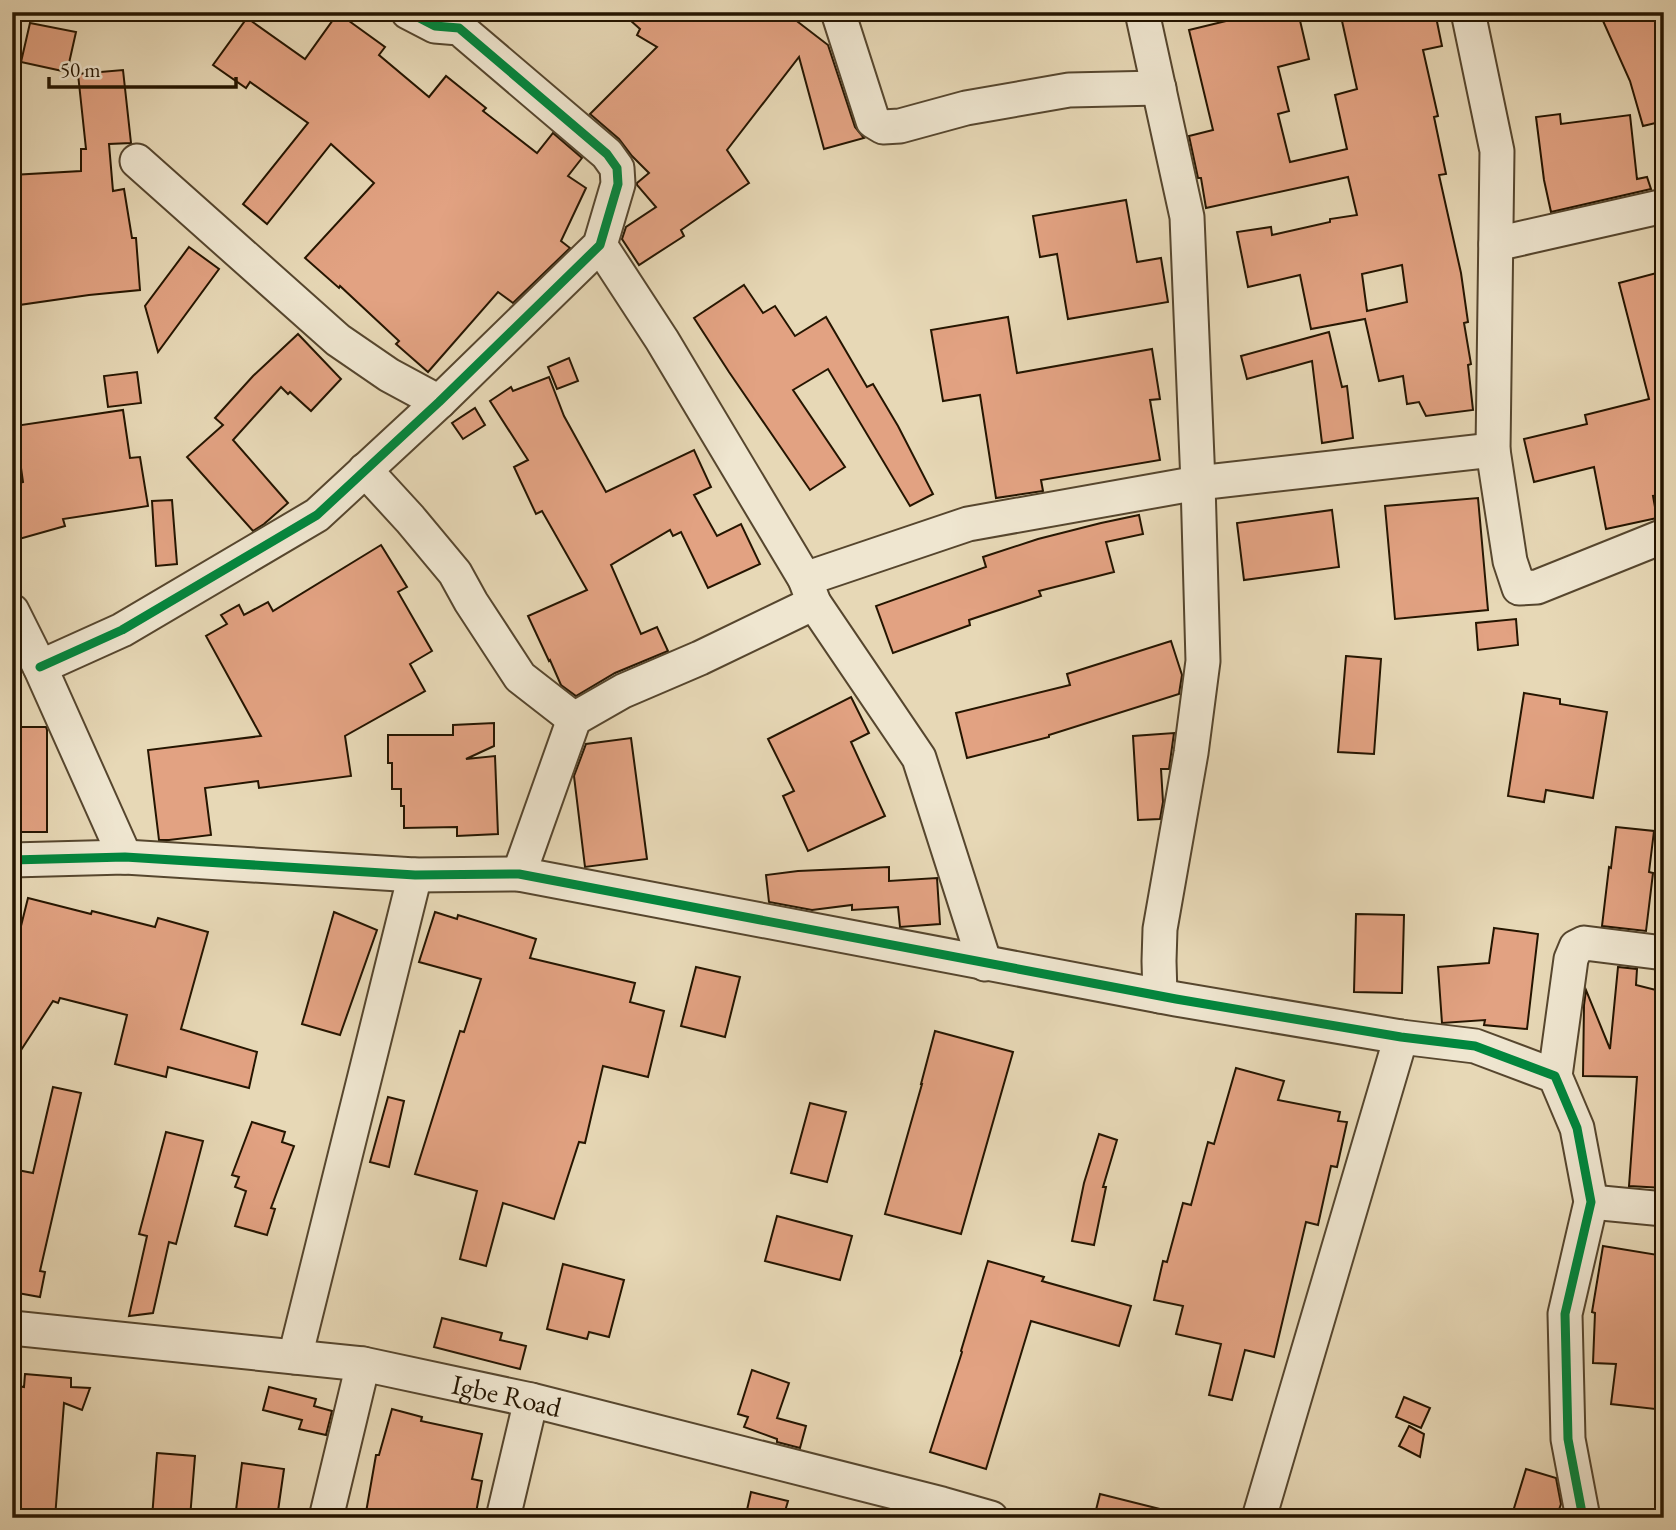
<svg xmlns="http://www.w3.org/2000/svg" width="1676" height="1530" font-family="'EB Garamond',serif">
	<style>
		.building { fill: #e2a282; stroke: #251500; stroke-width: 2; fill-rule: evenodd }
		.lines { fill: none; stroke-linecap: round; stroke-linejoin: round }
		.minor-casing { stroke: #56462e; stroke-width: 37 }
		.minor { stroke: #efe6d0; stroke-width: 33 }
		.cycleway-casing { stroke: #efe6d0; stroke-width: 13 }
		.cycleway { stroke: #00873e; stroke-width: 9 }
		.labels { text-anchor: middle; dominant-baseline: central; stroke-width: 5; stroke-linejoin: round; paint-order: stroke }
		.street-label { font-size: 28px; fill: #251500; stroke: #efe6d0 }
	</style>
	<rect width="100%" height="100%" fill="#e7d8b6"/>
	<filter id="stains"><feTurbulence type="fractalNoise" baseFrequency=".00286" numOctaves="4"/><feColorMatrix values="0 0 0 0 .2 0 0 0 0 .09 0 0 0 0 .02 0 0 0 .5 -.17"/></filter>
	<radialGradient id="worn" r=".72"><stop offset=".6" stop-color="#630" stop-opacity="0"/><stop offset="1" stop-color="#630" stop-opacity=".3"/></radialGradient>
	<g class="building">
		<path d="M621,12h164l43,33 27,82 9,11 -40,11 -25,-92 -72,93 22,33 -68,47 3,6 -45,29 -17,-26 4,-12 30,-20 -19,-22v-2l12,-10 -17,-17 -13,-17 -29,-25 67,-67 -20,-12 3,-6z"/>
		<path d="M1263,12h35l11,47 -31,8 11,44 -11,3 12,48 57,-13 -12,-54 22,-6 -15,-68 39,-9h54l7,34 -19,4 15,66 -4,1 12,57 -7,1 22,98 7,49 -4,1 7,41 -3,1 5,45 -47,6 -7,-14 -12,2 -4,-28 -24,5 -14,-62 -54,10 -11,-54 -52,12 -11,-55 34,-5 1,8 58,-13v-3l27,-4 -9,-38 -142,31 -5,-30h-3l-9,-42 24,-6 -24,-100zM1402,265l5,37 -40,9 -5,-37z"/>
		<path d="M1599,12h65v109l-21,5 -13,-45z"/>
		<path d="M338,13l47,34 -6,8 50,42 17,-21 40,32 -3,3 54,42 16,-20 29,25 -14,18 18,12 -25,53 9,7 -57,55 -15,-11 -70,80 -32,-28 3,-3 -59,-55 -1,2 -34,-30 69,-75 -43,-39 -64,80 -24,-20 65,-81 -58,-41 -4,6 -33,-23 34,-47 58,41z"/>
		<path d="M30,23l46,9 -9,40 -46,-10z"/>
		<path d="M123,70l8,73 -22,1 4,47 11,-2 8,49h4l4,52 -51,5 -77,11v-131l69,-4v-22h5l-8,-75z"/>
		<path d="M1560,114l1,10 69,-9 7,64 10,-2 4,12 -100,23 -7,-32 -8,-63z"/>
		<path d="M1126,200l11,62 24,-4 7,44 -100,17 -11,-65 -17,3 -7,-41z"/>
		<path d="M189,247l30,22 -61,83 -13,-46z"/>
		<path d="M1664,271v224l-11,1 4,22 -51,11 -12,-62 -60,15 -10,-43 63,-15 -2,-9 64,-16 -30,-116z"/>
		<path d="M744,285l19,28 12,-7 20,30 31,-19 41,70 6,-3 25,42 35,68 -23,12 -82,-137 -35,21 52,77 -35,23 -81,-118 -35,-54z"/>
		<path d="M1008,317l9,56 135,-24 8,50 -10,1 10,60 -119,20 2,11 -47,7 -16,-103 -37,6 -12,-71z"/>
		<path d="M1329,332l13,55 5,-1 6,52 -31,5 -10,-82 -65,18 -6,-23z"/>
		<path d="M298,334l43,45 -30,32 -21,-19 -2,2 -7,-7 -48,53 55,63 -24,21 -11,7 -66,-74 36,-32 -8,-7 38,-42z"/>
		<path d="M569,358l9,23 -21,8 -9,-22z"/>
		<path d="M137,372l4,31 -33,4 -4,-31z"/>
		<path d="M549,377l15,39 42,76 88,-42 17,37 -17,8 23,41 24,-12 19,40 -52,24 -27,-56 -8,4 -3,-6 -59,35 30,69 16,-7 11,24 -53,22 -39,23 -15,-11 -11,-25 -1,1 -21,-45 59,-26 -45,-79 -6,3 -22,-47 14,-7 -38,-59 21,-14 2,4z"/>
		<path d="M475,408l10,17 -22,14 -11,-16z"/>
		<path d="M123,410l7,48 10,-1 8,49 -85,13 2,7 -46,13 -7,-25v-29l11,-3 -8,-56z"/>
		<path d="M1478,498l10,112 -93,9 -10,-113z"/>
		<path d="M172,500l5,64 -21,2 -4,-65z"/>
		<path d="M1332,510l7,57 -95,13 -7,-57z"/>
		<path d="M1139,515l4,19 -37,8 8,30 -75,19 2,5 -72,24 1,5 -77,28 -17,-47 110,-39 -3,-10 55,-18 63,-16z"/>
		<path d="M381,545l26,42 -9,5 34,59 -22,13 15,27 -80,45 6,40 -92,12 -1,-7 -53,7 6,47 -42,5h-10l-11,-90 113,-14 -55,-100 21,-12 -6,-9 18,-10 5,10 24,-13 5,9z"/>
		<path d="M1516,619l2,26 -40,5 -2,-27z"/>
		<path d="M1171,641l11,34 -3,19 -130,41v2l-82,21 -11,-45 114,-28 -3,-11z"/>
		<path d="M1346,656l35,3 -7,95 -36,-2z"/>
		<path d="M1524,693l36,6v5l47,8 -14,86 -47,-8 -2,12 -36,-6z"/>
		<path d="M851,697l18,36 -18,9 34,74 -77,35 -25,-55 11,-5 -26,-52z"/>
		<path d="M494,723v23l-28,13 29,-3 3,78 -41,2v-9l-53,1v-22h-3v-17h-9v-26h-4v-28h65v-10z"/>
		<path d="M12,727h34l1,3v102h-35z"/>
		<path d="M1174,733l-5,36h-8l2,33 -3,17 -22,1 -5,-84z"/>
		<path d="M631,738l16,121 -62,8 -11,-91 12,-32z"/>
		<path d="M1616,827l38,4 -5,41 4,1 -7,58 -44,-5 7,-59 2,1z"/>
		<path d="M889,867v14l48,-3 3,46 -40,3 -2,-20 -46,3v-5l-40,5 -43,-8 -3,-27 32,-4z"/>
		<path d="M28,898l63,16 1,-3 63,16 3,-9 50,14 -27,97 76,23 -8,36 -81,-21 -2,10 -51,-13 12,-49 -67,-17 -2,5 -5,-2 -41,63v-115l3,1z"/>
		<path d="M334,912l43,18 -37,105 -38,-11z"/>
		<path d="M435,912l22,7 1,-4 78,24 -6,19 105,25 -5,19 34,9 -16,66 -45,-11 -18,77 -6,-1 -25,77 -51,-16 -17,63 -26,-7 17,-68 -62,-17 45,-143 4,1 17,-53 -62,-17z"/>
		<path d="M1356,914l48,1 -2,78 -48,-1z"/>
		<path d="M1494,928l44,6 -11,95 -43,-4 1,-5 -43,3 -4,-56 51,-4z"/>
		<path d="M696,967l44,10 -15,60 -44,-11z"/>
		<path d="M1618,967l19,2 -1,16 28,7v196l-35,-2 8,-109 -54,-1 1,-71 2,-15 24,59z"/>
		<path d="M935,1031l78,21 -52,182 -76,-20 37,-130h-1z"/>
		<path d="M1236,1068l48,13 -6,19 62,12 -2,9 9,1 -10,45 -6,-1 -13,59 -12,-3 -32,135 -29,-7 -13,50 -23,-5 12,-51 -45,-10 7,-28 -29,-6 9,-39 4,1 16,-59 8,2 17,-63 6,2z"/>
		<path d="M53,1087l28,6 -41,178 5,1 -5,25 -28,-5 6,-36 -6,-1v-86l21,4z"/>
		<path d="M388,1097l16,4 -15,66 -19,-5z"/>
		<path d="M810,1103l36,9 -19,70 -36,-9z"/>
		<path d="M252,1122l33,10 -3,10 12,4 -23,62 4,1 -8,26 -32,-9 11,-35 -11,-4 4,-10 -7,-2z"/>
		<path d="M166,1132l37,9 -27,103 -7,-2 -16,71 -24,3 18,-80 -8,-2z"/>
		<path d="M1099,1134l18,6 -14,47h3l-12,58 -22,-4 12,-58z"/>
		<path d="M777,1216l75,20 -12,44 -75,-19z"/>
		<path d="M1603,1246l61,10v154l-53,-6 5,-40 -23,-1 2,-50 -3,-1z"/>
		<path d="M988,1261l56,16 -2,4 89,25 -12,40 -88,-25 -45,148 -56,-17 32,-100 -1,-1z"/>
		<path d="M563,1264l61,16 -15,57 -20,-5 -2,7 -40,-10z"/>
		<path d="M442,1318l60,15 -2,7 26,6 -6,23 -86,-22z"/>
		<path d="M752,1370l37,13 -12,35 29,8 -6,22 -23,-6v-3l-33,-12 4,-10 -10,-3z"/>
		<path d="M25,1374l46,4v9l19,1 -8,22 -18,-7 -9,115h-43v-27l6,-72 -6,-1v-33l12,2z"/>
		<path d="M269,1387l47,12 -2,7 18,5 -6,24 -27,-6 3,-9 -39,-10z"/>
		<path d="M1404,1397l26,11 -9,20 -25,-11z"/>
		<path d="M392,1409l30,8 -1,4 61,13 -10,45 10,2 -7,37h-110l11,-63h3z"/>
		<path d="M1409,1426l15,8 -4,23 -21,-11z"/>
		<path d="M157,1453l38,3 -5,62h-38z"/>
		<path d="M242,1463l42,6 -7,49h-42z"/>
		<path d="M1526,1469l30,9 5,26 -5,14h-45z"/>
		<path d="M751,1492l37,9 -5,17 -36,-8z"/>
		<path d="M1100,1494l64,16 -1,8h-69z"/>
	</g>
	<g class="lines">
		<defs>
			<g id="minor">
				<path d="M838,12l35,109 10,6 17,-1 66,-18 103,-18 90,-2"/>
				<path d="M1142,12l45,205 11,266 5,178 -12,92 -31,176 -1,32 1,35"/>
				<path d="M1468,12l29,139 -4,299 17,111 9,27 18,-1 127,-51"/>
				<path d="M137,161l201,179 51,35 50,27"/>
				<path d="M1496,244l168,-38"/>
				<path d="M600,245l62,95 143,239 9,24 105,155 66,206"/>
				<path d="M365,470l45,49 45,54 16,29 49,75 54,42"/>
				<path d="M805,579l163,-55 230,-41 295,-33"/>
				<path d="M12,611l28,56 85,190"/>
				<path d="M40,667l82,-37 195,-115 122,-113 161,-157 18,-61 -1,-16 -10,-14 -148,-126 -24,-2 -27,-14"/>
				<path d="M12,860l113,-3 290,18 104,-1 657,125 225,38 74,9 80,30 22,52 14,74 -26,112 3,125 15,79"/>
				<path d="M519,874l55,-155 49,-28 77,-33 114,-55"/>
				<path d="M1555,1076l16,-117 5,-12 8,-4 80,10"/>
				<path d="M1591,1202l73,7"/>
				<path id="s1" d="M12,1328l351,36 168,36 411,104 49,14"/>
				<path d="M295,1357l120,-482"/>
				<path d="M326,1518l37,-154"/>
				<path d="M503,1518l28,-118"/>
				<path d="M1259,1518l142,-481"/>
			</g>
		</defs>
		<use href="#minor" class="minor-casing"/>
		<use href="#minor" class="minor"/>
		<defs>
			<g id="cycleway">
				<path d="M40,667l82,-37 195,-115 122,-113 161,-157 18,-61 -1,-16 -10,-14 -148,-126 -24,-2 -27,-14"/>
				<path d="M12,860l113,-3 290,18 104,-1 657,125 225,38 74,9 80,30 22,52 14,74 -26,112 3,125 15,79"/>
			</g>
		</defs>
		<use href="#cycleway" class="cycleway-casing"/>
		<use href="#cycleway" class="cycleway"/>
	</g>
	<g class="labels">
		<g class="street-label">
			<text stroke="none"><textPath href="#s1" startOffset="500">Igbe Road</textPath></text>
		</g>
	</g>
	<rect width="1676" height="1530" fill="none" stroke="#e7d8b6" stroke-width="42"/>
	<rect x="14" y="14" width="1648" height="1502" fill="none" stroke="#251500" stroke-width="3.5"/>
	<rect x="21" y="21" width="1634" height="1488" fill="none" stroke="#251500" stroke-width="2"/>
	<path d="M49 77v10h187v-10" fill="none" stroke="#251500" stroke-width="3.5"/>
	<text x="60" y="77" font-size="21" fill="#251500" stroke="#efe6d0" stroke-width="5" paint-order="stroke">50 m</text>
	<rect width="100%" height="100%" filter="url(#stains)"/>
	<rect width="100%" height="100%" fill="url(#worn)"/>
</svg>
